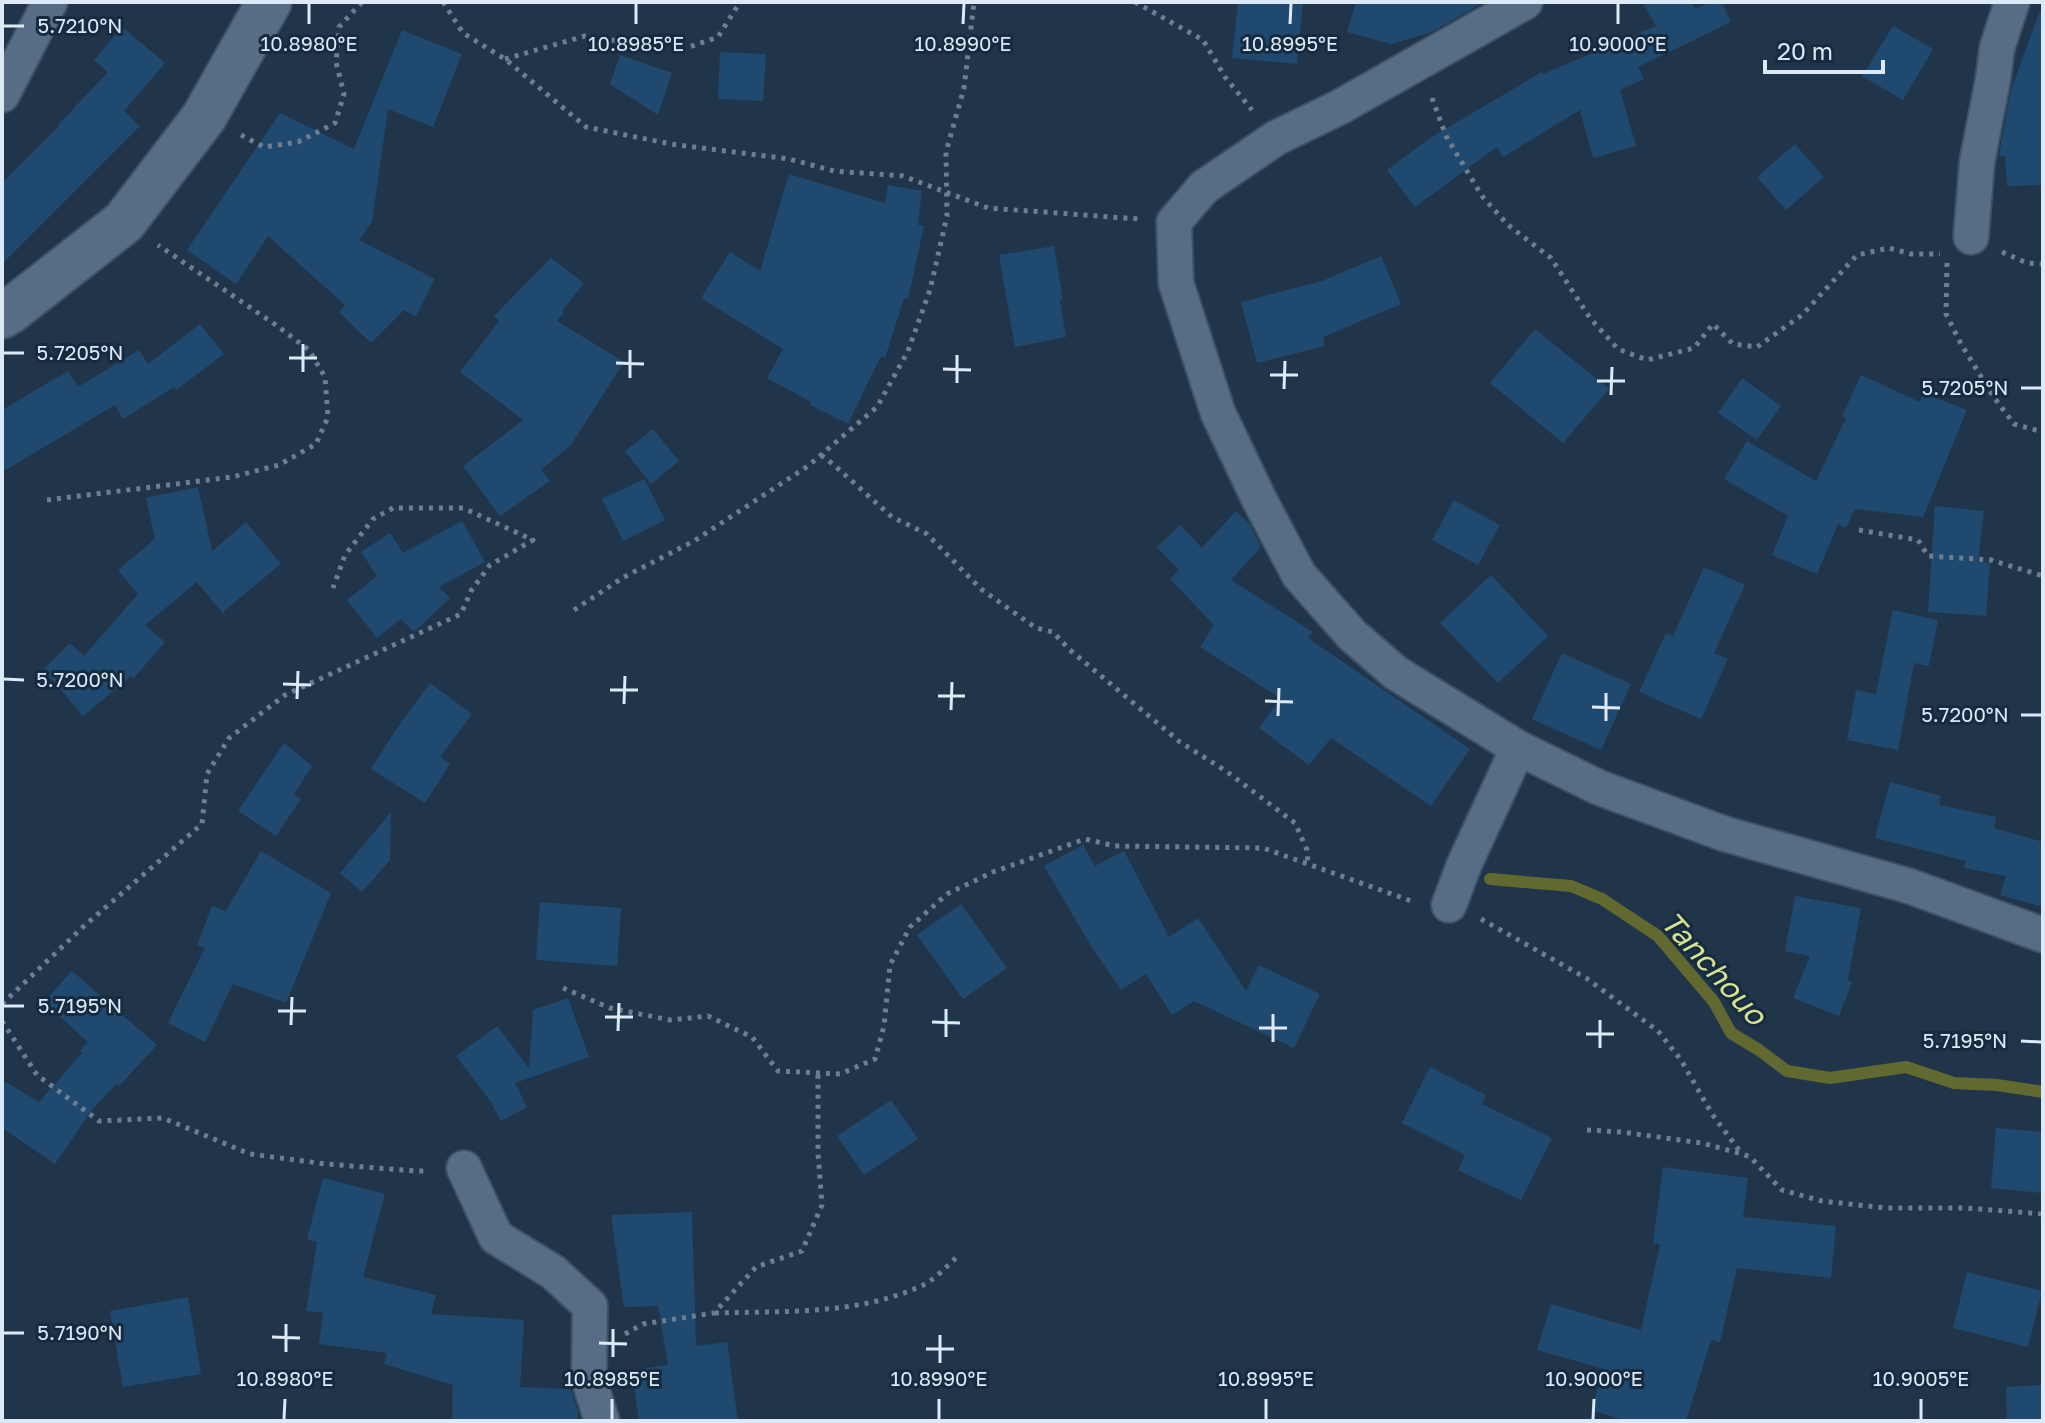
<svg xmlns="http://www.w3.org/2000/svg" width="2045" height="1423" font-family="'Golos Text',sans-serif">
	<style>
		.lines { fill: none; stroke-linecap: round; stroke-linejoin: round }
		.stream { stroke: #616931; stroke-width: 12 }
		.building { fill: #20496f }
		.minor-casing { stroke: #3e5163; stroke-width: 38 }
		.tertiary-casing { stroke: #3e5163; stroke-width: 48 }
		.path { stroke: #6c7e90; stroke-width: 5; stroke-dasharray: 4 6; stroke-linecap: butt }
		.minor { stroke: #566d85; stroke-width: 34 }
		.tertiary { stroke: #566d85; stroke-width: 44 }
		.ticks { fill: none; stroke: #dce9f7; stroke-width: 3 }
		.labels { text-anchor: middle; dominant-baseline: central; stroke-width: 6; stroke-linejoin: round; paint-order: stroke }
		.water-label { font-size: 30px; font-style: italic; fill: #d6e38e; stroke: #162b3f }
		.ticks-label { font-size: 20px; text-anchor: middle; fill: #dce9f7; stroke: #162b3f; stroke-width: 6; stroke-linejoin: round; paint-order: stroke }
	</style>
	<rect width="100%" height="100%" fill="#203549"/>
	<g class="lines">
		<path class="stream" d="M1490,879l81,7 31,13 56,37 56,66 17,31 28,17 28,21 43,7 76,-11 48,16 43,2 46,7"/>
	</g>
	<g class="building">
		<path d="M1238,2h65l-6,62 -65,-6z"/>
		<path d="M1356,2h128l-54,31 -39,11 -44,-12z"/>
		<path d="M1642,2h50l3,7 16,-7h11l9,20 -93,45 6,12 -24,11 16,56 -43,12 -13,-48 -77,47 -6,-10 -82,60 -28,-37 43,-32 112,-66 1,2 113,-48z"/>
		<path d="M2039,13l4,1v171l-36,1 -2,-29 -6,-2 12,-65z"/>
		<path d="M1893,26l40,23 -30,51 -41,-24z"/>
		<path d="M122,27l43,36 -41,48 16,15 -138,138v-81l57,-57 -1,-1 50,-53 -14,-12z"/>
		<path d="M402,30l60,24 -29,73 -45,-18 -16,113 -13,18 76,39 -19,37 -12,-6 -33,33 -32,-31 6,-7 -77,-69 -32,48 -49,-34 93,-137 74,36z"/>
		<path d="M720,52l46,2 -3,47 -45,-2z"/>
		<path d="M620,55l52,18 -14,42 -48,-31z"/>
		<path d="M1795,144l29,33 -38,33 -29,-33z"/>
		<path d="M789,174l96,29 3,-18 34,6 -4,34 6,1 -16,73 -4,-1 -19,60 -4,-2 -33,68 -38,-19 1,-3 -44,-24 16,-29 -82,-51 29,-46 30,19z"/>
		<path d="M1054,246l9,54 -3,1 6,36 -51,10 -16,-92z"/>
		<path d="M1381,256l20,48 -78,33 2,9 -68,17 -16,-61 81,-21z"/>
		<path d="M551,258l33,25 -22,28 2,1 -7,9 67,41 -53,83 -30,25 9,11 -50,35 -37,-50 60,-46 -63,-48 39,-51 -5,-5z"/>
		<path d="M200,324l24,30 -48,36 -2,-3 -51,32 -8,-14 -113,67v-62l66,-39 10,16 61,-37 9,14z"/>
		<path d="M1535,329l74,60 -46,54 -73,-60z"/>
		<path d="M1861,375l59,27 3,-9 44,17 -44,107 -68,-8 -9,19 -8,-4 -21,50 -45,-19 16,-39 -64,-37 23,-38 69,40 30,-63 -4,-2z"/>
		<path d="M1742,378l39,28 -24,34 -39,-27z"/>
		<path d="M653,429l26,32 -28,23 -26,-33z"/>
		<path d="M644,479l21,41 -42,21 -21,-42z"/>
		<path d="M198,487l14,64 34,-29 35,42 -57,47 1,5 -28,-34 -52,43 20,17 -31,36 -3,-2 -48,40 -27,-32 -14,-13 28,-28 14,13 54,-62 -20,-24 37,-31 -9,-41z"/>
		<path d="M1454,500l46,25 -22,40 -46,-25z"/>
		<path d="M1935,506l49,5 -6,51 12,1 -4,53 -58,-4z"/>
		<path d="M1236,511l14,13 11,23 -30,33 82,52 -5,6 162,111 -39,57 -100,-68 -22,27 -50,-37 21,-30 -80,-51 14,-22 -44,-46 9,-9 -22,-23 23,-22 22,23z"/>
		<path d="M462,521l23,41 -46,25 11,11 -36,34 -13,-13 -24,19 -30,-38 30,-24 -16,-24 29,-19 13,20z"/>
		<path d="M1704,567l41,18 -31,68 14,6 -27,60 -62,-27 27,-59 7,3z"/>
		<path d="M1491,575l57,61 -50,47 -58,-60z"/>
		<path d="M1893,610l45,10 -9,46 -15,-3 -16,87 -51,-10 9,-50 20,4z"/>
		<path d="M1562,653l69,31 -30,66 -69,-31z"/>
		<path d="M430,683l42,31 -32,43 10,7 -25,39 -54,-34 24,-38z"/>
		<path d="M284,743l28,23 -18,28 7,5 -25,37 -38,-25z"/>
		<path d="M1890,782l51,14 -2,9 57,12 -2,11 49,14v65l-43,-12 6,-19 -42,-8 2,-7 -91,-23z"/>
		<path d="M391,812l-1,48 -28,32 -22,-19z"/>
		<path d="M1083,845l12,21 29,-15 45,86 29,-19 48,73 13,-26 61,29 -26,54 -100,-47 -22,14 -26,-41 -25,16 -30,-44 -47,-80z"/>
		<path d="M261,851l70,42 -45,110 -53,-19 -28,58 -37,-19 37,-75 -8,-3 15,-39 14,5z"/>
		<path d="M1795,896l66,12 -13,72 4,2 -13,34 -46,-18 17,-42 -25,-5z"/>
		<path d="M540,902l81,6 -4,58 -81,-6z"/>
		<path d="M961,904l46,64 -44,31 -46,-64z"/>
		<path d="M72,971l85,74 -38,41 -3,-2 -25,27 -36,53 -53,-36v-48l37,22 43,-49 -2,-2 8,-9 -44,-40z"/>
		<path d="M568,998l21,59 -74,26 12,24 -26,14 -10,-19 -35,-46 41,-30 32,42 4,-58z"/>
		<path d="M1430,1067l56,28 -4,9 70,34 -31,62 -63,-30 7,-15 -63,-32z"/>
		<path d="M891,1100l27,39 -54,36 -27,-39z"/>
		<path d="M1996,1128l47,4v61l-52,-5z"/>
		<path d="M1663,1167l85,11 -5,39 93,9 -5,52 -94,-10 -17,74 -9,-2 -25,81h-59l-36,-11 13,-41 -67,-19 14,-46 90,26 19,-86 -7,-1z"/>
		<path d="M323,1178l62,16 -22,83 73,18 -5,19 93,6 -4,67 51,2 7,23v9h-126l1,-36 -69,-21 3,-11 -68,-9 4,-31 -17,-2 11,-69 -10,-3z"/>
		<path d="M692,1212l4,134 31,-4 11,79h-99l-7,-51 36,-5 -10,-59 -34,1 -13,-92z"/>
		<path d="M1967,1272l75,19 -14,56 -75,-19z"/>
		<path d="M188,1297l13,77 -78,13 -13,-76z"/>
		<path d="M2043,1385v36h-36l-1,-34z"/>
	</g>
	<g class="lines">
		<defs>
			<g id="minor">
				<path d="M1525,2l-185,105 -64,31 -72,49 -30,35 2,61 42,130 41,86 40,76 53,60 44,38 122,75 82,40 125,46 184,52 134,49"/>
				<path d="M2,95l48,-93"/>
				<path d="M1971,237l6,-75 16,-83 4,-31 15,-46"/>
				<path d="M1449,905l15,-40 54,-117"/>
				<path d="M464,1168l32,69 57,35 37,34 -1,74 13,41"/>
			</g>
			<path id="tertiary" d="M2,316l7,-4 115,-90 80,-105 65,-115"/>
		</defs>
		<use href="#minor" class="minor-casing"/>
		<use href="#tertiary" class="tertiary-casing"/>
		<g class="path">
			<path d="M443,2l20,31 42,26 81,68 85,17 118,15 45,12 69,5 85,32 151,11"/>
			<path d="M1135,2l68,38 22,37 27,33"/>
			<path d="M505,59l80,-23 66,10 38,1 29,-10 22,-35"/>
			<path d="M1432,98l14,38 36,60 26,29 43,33 39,60 28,31 29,11 47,-12 19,-24 20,20 24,3 45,-32 55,-60 32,-7 22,6h29"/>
			<path d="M241,135l23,12 34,-5 37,-19 9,-29 -8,-32 3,-35 23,-25"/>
			<path d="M2002,252l25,11 16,1"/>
			<path d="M1947,263l-1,51 15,30 32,52 21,28 29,8"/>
			<path d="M821,455l13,10 58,52 35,17 54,55 55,39 17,4 17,18 110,92 46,29 69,52 12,27 1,15"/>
			<path d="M47,500l185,-23 47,-12 37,-21 12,-27 -3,-40 -16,-27 -33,-25 -118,-80"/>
			<path d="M1859,530l59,10 10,16 63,4 52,16"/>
			<path d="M574,610l50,-33 70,-36 114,-75 69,-59 31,-56 22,-61 17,-74 -1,-64 18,-64 10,-86"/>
			<path d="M1481,919l105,59 72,53 23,29 31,54 30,40"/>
			<path d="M563,988l47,20 60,12 38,-4 44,21 26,34 62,3 35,-15 9,-33 6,-61 20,-38 37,-33 46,-22 92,-33 30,7 148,2 151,54"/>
			<path d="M2,1004l82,-78 118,-102 5,-50 22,-36 56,-43 176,-81 10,-23 19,-26 43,-25 -70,-32h-70l-20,11 -28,36 -12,33"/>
			<path d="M2,1021l35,54 62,46 64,-3 87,36 76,10 90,7h12"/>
			<path d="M1587,1130l34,2 81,11 40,11 8,3 32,33 40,11 64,7h80l77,6"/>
			<path d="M715,1313c69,-2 143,2 206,-27 14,-6 27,-21 38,-31"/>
			<path d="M625,1334l18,-10 71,-11 42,-46 46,-16 20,-46 -4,-52v-80"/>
		</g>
		<use href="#minor" class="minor"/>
		<use href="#tertiary" class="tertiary"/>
	</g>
	<path class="ticks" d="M309,24v-20M636,24v-20M963,24l1,-20M1290,24l1,-20M1618,24v-20M4,26h20M4,353h20M289,358h28M616,363l28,1M943,369l28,1M303,372v-28M1270,375h28M630,378v-28M1597,381h28M957,383v-28M2021,388h20M1284,389l1,-28M1611,395l1,-28M4,679l20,1M283,684l28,1M610,690h28M938,696h27M297,699l1,-28M1265,701l28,1M624,704l1,-28M1592,707l28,1M951,710l1,-28M2021,715h20M1278,716l1,-28M1606,721v-28M4,1006h20M278,1011h28M605,1017h28M932,1022l28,1M291,1025l1,-28M1259,1028h28M618,1031l1,-28M1586,1034h28M946,1037v-28M2021,1041l20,1M1273,1042v-28M1600,1048v-28M4,1333h20M272,1337l28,1M599,1343l28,1M926,1349h28M286,1352v-28M613,1357v-28M940,1363v-28M284,1419l1,-20M612,1419v-20M939,1419v-20M1266,1419v-20M1593,1419l1,-20M1921,1419v-20"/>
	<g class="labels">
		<g class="water-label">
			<text transform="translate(1714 968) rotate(48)">Tanchouo</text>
		</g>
	</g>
	<g class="ticks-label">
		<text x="80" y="33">5.7210°N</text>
		<text x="309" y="51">10.8980°E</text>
		<text x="636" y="51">10.8985°E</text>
		<text x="963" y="51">10.8990°E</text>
		<text x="1290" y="51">10.8995°E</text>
		<text x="1618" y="51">10.9000°E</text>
		<text x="80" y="360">5.7205°N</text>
		<text x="1965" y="395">5.7205°N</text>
		<text x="80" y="687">5.7200°N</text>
		<text x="1965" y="722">5.7200°N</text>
		<text x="80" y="1013">5.7195°N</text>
		<text x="1965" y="1048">5.7195°N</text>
		<text x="80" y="1340">5.7190°N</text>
		<text x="285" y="1386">10.8980°E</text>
		<text x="612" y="1386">10.8985°E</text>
		<text x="939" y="1386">10.8990°E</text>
		<text x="1266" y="1386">10.8995°E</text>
		<text x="1594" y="1386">10.9000°E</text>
		<text x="1921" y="1386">10.9005°E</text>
	</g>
	<rect width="2045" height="1423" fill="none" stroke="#dce9f7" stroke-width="8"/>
	<path d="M1765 60v12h118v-12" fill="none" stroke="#dce9f7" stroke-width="4"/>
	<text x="1777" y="60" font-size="24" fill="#dce9f7" stroke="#162b3f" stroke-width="6" paint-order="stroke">20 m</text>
</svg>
